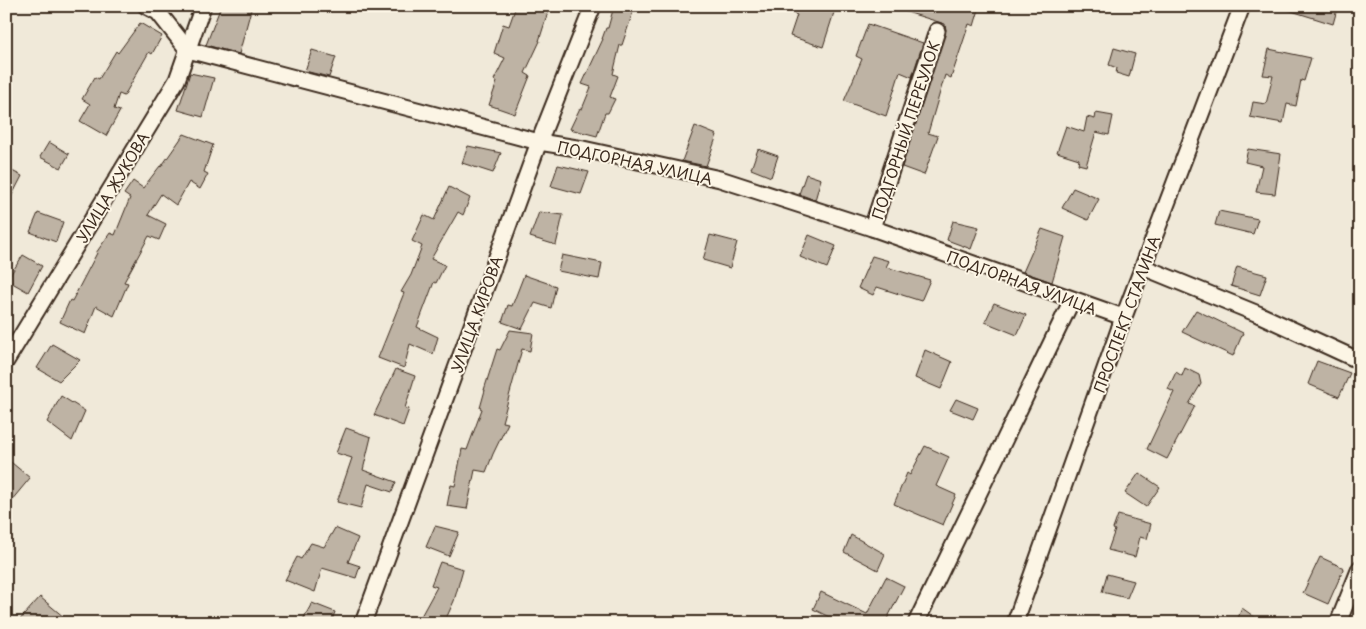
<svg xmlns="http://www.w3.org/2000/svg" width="1366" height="629" font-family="'Playpen Sans',sans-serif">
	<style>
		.building { fill: #beb3a4; stroke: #3b2a1e }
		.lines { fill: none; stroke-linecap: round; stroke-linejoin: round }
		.minor-casing { stroke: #3b2a1e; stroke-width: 19 }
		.minor { stroke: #fcf5e5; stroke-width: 15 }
		.labels { text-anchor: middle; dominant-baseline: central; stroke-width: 4; stroke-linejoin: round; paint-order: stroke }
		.street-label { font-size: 15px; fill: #3b2a1e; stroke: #fcf5e5 }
	</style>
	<rect width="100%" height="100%" fill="#f0e9d9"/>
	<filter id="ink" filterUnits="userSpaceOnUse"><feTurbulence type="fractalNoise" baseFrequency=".02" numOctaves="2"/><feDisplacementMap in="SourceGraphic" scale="10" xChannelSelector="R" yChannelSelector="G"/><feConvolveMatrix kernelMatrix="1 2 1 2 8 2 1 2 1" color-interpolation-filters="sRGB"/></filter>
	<g filter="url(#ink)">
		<g class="building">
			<path d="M221,6h31l-13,48 -33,-9z"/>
			<path d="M516,6h34l-11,35h1l-15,32 5,3 -15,38 -26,-9 8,-23 -3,-2 11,-22 -11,-5 9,-29 6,2z"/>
			<path d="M614,6h21l-13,39h-2l-7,29 5,2 -8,21 5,2 -7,14h-3l-8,23 -27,-7 10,-21 2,1 9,-22 -9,-3 21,-45h-1l4,-11h2z"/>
			<path d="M778,6h58l-13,41 -33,-11 7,-21z"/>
			<path d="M897,6h83l-6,20 -5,-2 -18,54 -6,-3 -17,58 10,3 -14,39 -22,-8 44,-137 -1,-6 -48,-15z"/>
			<path d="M1286,6h52l-5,18 -48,-15z"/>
			<path d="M140,23l22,13 -10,18 -3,-2 -25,44 -5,-2 -5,15 6,2 -14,25 -26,-15 10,-17 -8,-5 13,-22 4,2 17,-28 2,2z"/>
			<path d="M868,24l55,19 -11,34 -12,-5 -14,44 -42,-15 18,-42 -6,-3z"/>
			<path d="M1114,48l21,6 -6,23 -13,-4 1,-5 -8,-3z"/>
			<path d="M1269,49l42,9 -7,23 -3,-1 -5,26 -9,-2 -4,19 -33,-6 3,-15 13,2 7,-28 -10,-1z"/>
			<path d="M312,50l24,7 -7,20 -24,-6z"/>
			<path d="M190,73l24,5 -11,39 -25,-7z"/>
			<path d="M1096,113l17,3 -4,19 -13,-3 -10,34 -8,-2 1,-5 -22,-7 9,-26 18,6 3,-15 8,2z"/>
			<path d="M695,126l22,9 -11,31 -24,-5z"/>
			<path d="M184,134l29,11 -9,27 4,2 -8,15 -11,-7 -13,23 -15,-11 -13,21 18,9 -7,16 -10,-4 -25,46 4,1 -14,33 -18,-10 -11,28 -25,-12 10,-22 2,1 25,-48h-1l14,-20 5,2 15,-37 -6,-4 9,-13 10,7 17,-22 1,1z"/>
			<path d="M49,142l20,12 -8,14 -21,-11z"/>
			<path d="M468,146l33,7 -8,20 -31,-10z"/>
			<path d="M758,149l20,7 -7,21 -20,-8z"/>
			<path d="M1248,149l33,5 -6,40 -19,-2 6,-26 -17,-4z"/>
			<path d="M558,165l31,7 -8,22 -30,-8z"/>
			<path d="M6,168l16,8 -16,31z"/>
			<path d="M806,174l15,5 -6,21 -16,-6z"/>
			<path d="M449,187l21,11 -7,17 -5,-3 -27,47 14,6 -9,18 -2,-1 -17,45 21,10 -5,17 -23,-10 -6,24 -26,-10 26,-65 -3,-1 10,-17 11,-29 -10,-5 12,-26 10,5z"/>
			<path d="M1073,188l26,11 -11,21 -26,-12z"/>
			<path d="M1219,211l39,8 -5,15 -38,-9z"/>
			<path d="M539,212l24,3 -7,30 -26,-8z"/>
			<path d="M38,213l25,9 -7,20 -26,-10z"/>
			<path d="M953,221l26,6 -8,22 -24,-9z"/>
			<path d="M1042,229l23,8 -13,45 -29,-10z"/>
			<path d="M710,235l27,7 -7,26 -27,-8z"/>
			<path d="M809,235l27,11 -9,22 -27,-11z"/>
			<path d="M23,255l19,11 -14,26 -21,-12z"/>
			<path d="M562,255l40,8 -3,16 -41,-8z"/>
			<path d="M872,256l17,5 -3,6 44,13 -9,21 -44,-14 -4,8 -15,-7z"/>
			<path d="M1237,267l30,8 -7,20 -29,-9z"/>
			<path d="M524,275l32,11 -5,22 -16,-5 -13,26 -20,-7 6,-17 4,1z"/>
			<path d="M994,303l32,12 -9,20 -32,-13z"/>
			<path d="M1196,310l47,23 -10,23 -51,-24z"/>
			<path d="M510,330l23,3 -3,18 -8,-2 -20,73 6,1 -15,31 -7,18 -11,-2 -8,39 -20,-3 4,-21 4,1 7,-37 5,1 15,-41 -2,-1 5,-18h-1l13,-41 3,1z"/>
			<path d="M52,344l28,16 -21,21 -22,-13z"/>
			<path d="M925,350l27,12 -11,27 -26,-11z"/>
			<path d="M1317,361l33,12 -11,24 -31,-13z"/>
			<path d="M1185,368l14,7 2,9 -12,20 6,2 -28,53 -20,-10 27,-57 -6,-3 8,-17 6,4z"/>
			<path d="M396,369l19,7 -10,32 4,1 -6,17 -29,-11z"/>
			<path d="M61,396l24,15 -13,30 -25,-19z"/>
			<path d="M956,399l22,9 -5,11 -23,-9z"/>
			<path d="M346,428l25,9 -8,33 33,12 -4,10 -24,-8 -7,24 -24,-6 15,-44 -16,-5z"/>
			<path d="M925,446l24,11 -13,29 20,9 -13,30 -49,-21 13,-31 3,2z"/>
			<path d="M6,458l24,20 -24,29z"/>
			<path d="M1139,473l21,14 -14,20 -21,-14z"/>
			<path d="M1118,515l33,9 -4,15 -7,-2 -5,20 -27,-7 7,-20 -2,-1z"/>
			<path d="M435,526l24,6 -10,24 -23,-9z"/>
			<path d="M335,528l23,10 -10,24 12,4 -4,12 -34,-10 -7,24 -30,-12 12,-23 4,2 10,-16 13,4z"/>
			<path d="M851,535l34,19 -7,16 -34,-18z"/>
			<path d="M1320,557l24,11 -16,36 -25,-11z"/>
			<path d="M440,562l23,7 -9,32 -10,22h-15l-9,-5 17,-31 -6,-2z"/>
			<path d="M1107,574l27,7 -7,17 -25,-6z"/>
			<path d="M886,577l18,9 -19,37h-56l2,-5 -18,-9 8,-17 46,22z"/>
			<path d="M40,597l31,26h-54z"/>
			<path d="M312,603l23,9 -4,11h-30z"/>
			<path d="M1242,608l21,15h-27z"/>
		</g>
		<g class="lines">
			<defs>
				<g id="minor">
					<path d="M146,6l12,6 30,38 351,92 44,7 137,30 152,49 251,89 -3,10"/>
					<path d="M872,228l65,-197"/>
					<path d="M1143,267l115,47 102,47"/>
					<path d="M6,361l171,-281 26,-74"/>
					<path d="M363,623l176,-481 54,-136"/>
					<path d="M916,623l156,-323"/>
					<path d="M1015,623l105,-296 122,-321"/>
					<path d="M1338,623l22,-55"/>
				</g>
			</defs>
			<use href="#minor" class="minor-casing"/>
			<use href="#minor" class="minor"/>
		</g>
	</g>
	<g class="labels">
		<g class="street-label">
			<text transform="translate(905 130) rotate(-72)">ПОДГОРНЫЙ ПЕРЕУЛОК</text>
			<text transform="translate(635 162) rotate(12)">ПОДГОРНАЯ УЛИЦА</text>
			<text transform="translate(112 187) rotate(-59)">УЛИЦА ЖУКОВА</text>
			<text transform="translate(1022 282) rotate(20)">ПОДГОРНАЯ УЛИЦА</text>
			<text transform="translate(476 314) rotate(-70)">УЛИЦА КИРОВА</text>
			<text transform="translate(1126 314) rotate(-70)">ПРОСПЕКТ СТАЛИНА</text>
		</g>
	</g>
	<rect width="1366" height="629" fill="none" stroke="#fcf5e5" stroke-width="25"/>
	<rect x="12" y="12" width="1341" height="604" fill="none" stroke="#3b2a1e" stroke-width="2" filter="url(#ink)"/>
</svg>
